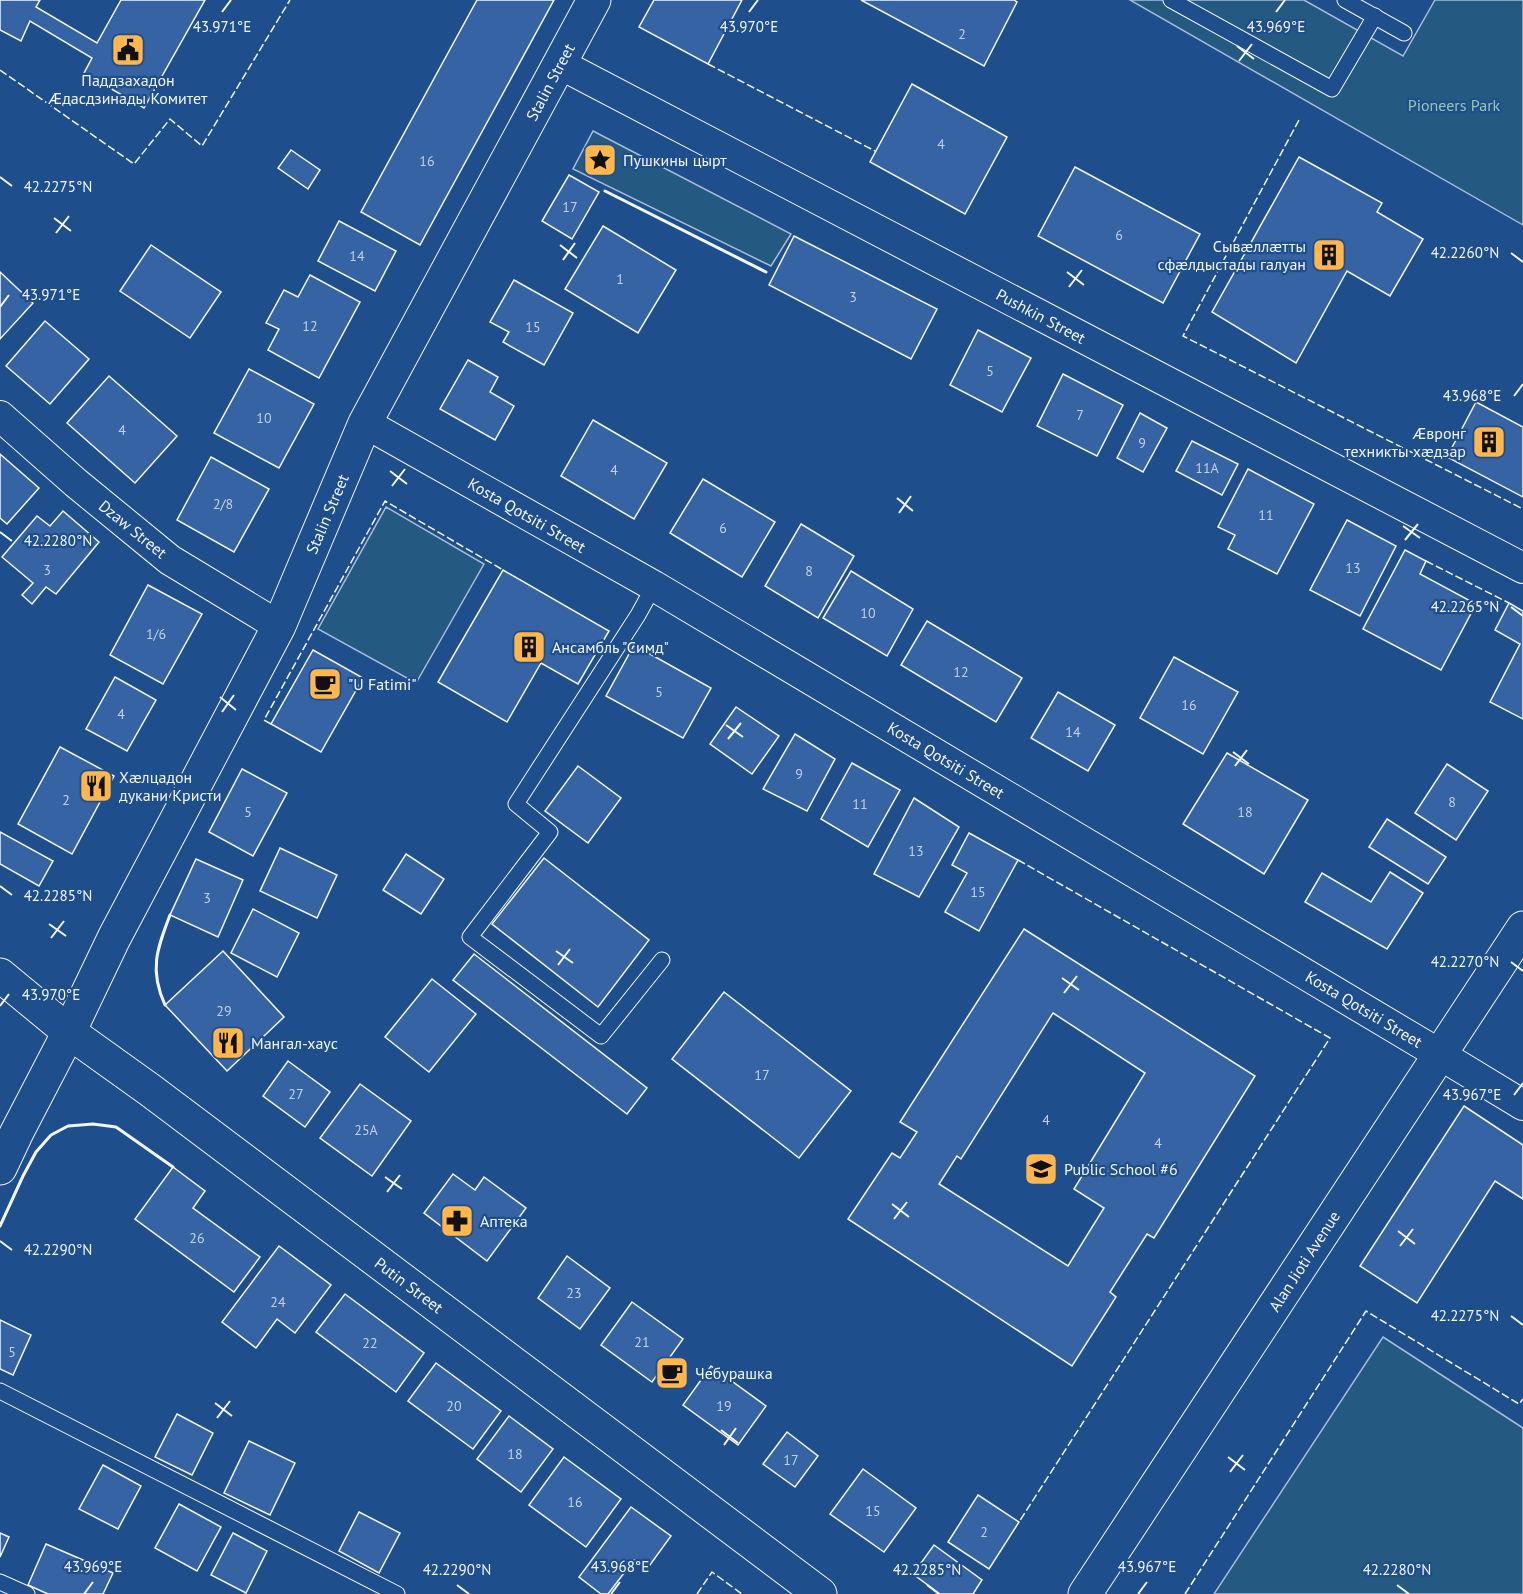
<svg xmlns="http://www.w3.org/2000/svg" width="1523" height="1594" font-family="'PT Sans',sans-serif">
	<style>
		.green { fill: #245a82; stroke: #a8bbd7; stroke-width: 1.5 }
		.building { fill: #3563a3; stroke: #f2f6ff; stroke-width: 1.5; fill-rule: evenodd }
		.lines { fill: none; stroke-linecap: round; stroke-linejoin: round }
		.lane-casing { stroke: #f2f6ff; stroke-width: 17 }
		.street-casing { stroke: #f2f6ff; stroke-width: 32 }
		.secondary-casing { stroke: #f2f6ff; stroke-width: 35 }
		.highway-casing { stroke: #f2f6ff; stroke-width: 35 }
		.lane { stroke: #1f4e8c; stroke-width: 15 }
		.street { stroke: #1f4e8c; stroke-width: 30 }
		.secondary { stroke: #1f4e8c; stroke-width: 33 }
		.highway { stroke: #1f4e8c; stroke-width: 33 }
		.fence { stroke: #f2f6ff; stroke-width: 1.5; stroke-dasharray: 8 3; stroke-linecap: butt }
		.wall { stroke: #f2f6ff; stroke-width: 3 }
		.ticks { fill: none; stroke: #f2f6ff; stroke-width: 2 }
		.labels { text-anchor: middle; dominant-baseline: central; stroke-width: 4.5; stroke-linejoin: round; paint-order: stroke }
		.number-label { font-size: 14px; fill: #c3d1e8 }
		.poi-label { font-size: 16px; fill: #f2f6ff; stroke: #1f4e8c; text-anchor: start }
		.street-label { font-size: 16px; fill: #f2f6ff; stroke: #1f4e8c }
		.park-label { font-size: 16px; fill: #97c8a6; stroke: #1f4e8c }
		.ticks-label { font-size: 15px; text-anchor: middle; fill: #f2f6ff; stroke: #1f4e8c; stroke-width: 4.5; stroke-linejoin: round; paint-order: stroke }
	</style>
	<rect width="100%" height="100%" fill="#1f4e8c"/>
	<g class="green">
		<path d="M1130,0h174l99,56 32,-56h88v225z"/>
		<path d="M593,131l198,103 -20,32 -198,-97z"/>
		<path d="M386,507l98,57 -68,119 -98,-54z"/>
		<path d="M1383,1337l140,91v166h-309z"/>
	</g>
	<g class="building">
		<path d="M0,0h40l-4,7 61,36 24,-43h84l-61,108 -60,-35 8,-15 -62,-37 -9,20 -21,-11z"/>
		<path d="M477,0h77l-134,245 -59,-33z"/>
		<path d="M654,0h88l-34,64 -69,-37z"/>
		<path d="M861,0h153l3,2 -33,64z"/>
		<path d="M912,84l95,53 -42,77 -95,-52z"/>
		<path d="M291,150l29,20 -12,19 -30,-21z"/>
		<path d="M1299,157l83,46 -5,9 46,27 -33,57 -43,-25 -51,92 -84,-51z"/>
		<path d="M1075,167l125,67 -37,69 -125,-67z"/>
		<path d="M569,175l30,17 -27,47 -30,-18z"/>
		<path d="M339,221l57,30 -21,40 -57,-30z"/>
		<path d="M603,226l73,44 -38,63 -73,-44z"/>
		<path d="M794,236l143,73 -26,50 -142,-74z"/>
		<path d="M151,245l70,47 -31,46 -70,-47z"/>
		<path d="M0,272l33,31 -33,36z"/>
		<path d="M310,275l50,27 -41,76 -51,-28 11,-21 -13,-6 18,-33 14,7z"/>
		<path d="M514,280l59,33 -29,52 -41,-23 6,-10 -19,-10z"/>
		<path d="M45,321l44,38 -39,45 -44,-38z"/>
		<path d="M978,330l53,28 -29,54 -52,-27z"/>
		<path d="M468,360l30,17 -8,15 24,14 -19,34 -55,-31z"/>
		<path d="M249,369l65,35 -35,64 -65,-35z"/>
		<path d="M1063,374l60,31 -26,51 -60,-30z"/>
		<path d="M109,376l68,60 -42,47 -68,-60z"/>
		<path d="M1476,402l47,25v70l-76,-40z"/>
		<path d="M1140,413l27,15 -24,44 -26,-14z"/>
		<path d="M593,420l74,43 -33,56 -73,-43z"/>
		<path d="M1192,441l46,23 -16,31 -46,-24z"/>
		<path d="M0,454l39,34 -32,36 -7,-6z"/>
		<path d="M211,457l58,32 -35,63 -57,-32z"/>
		<path d="M1248,469l66,35 -37,70 -49,-25 7,-14 -17,-8z"/>
		<path d="M703,479l72,43 -33,55 -72,-44z"/>
		<path d="M63,511l36,31 -43,52 -10,-7 -14,17 -10,-9 11,-12 -31,-26 35,-41 13,10z"/>
		<path d="M1347,520l49,26 -36,70 -50,-26z"/>
		<path d="M801,524l53,32 -36,62 -53,-32z"/>
		<path d="M1405,550l21,11 -6,13 56,30 -35,66 -78,-41z"/>
		<path d="M503,570l106,61 -31,53 -37,-21 -34,59 -69,-40z"/>
		<path d="M851,571l62,38 -26,47 -64,-38z"/>
		<path d="M148,585l54,29 -39,70 -53,-29z"/>
		<path d="M1509,603l14,8v108l-33,-17 30,-58 -25,-14z"/>
		<path d="M927,621l95,57 -26,44 -95,-57z"/>
		<path d="M634,645l77,43 -28,50 -77,-42z"/>
		<path d="M313,650l50,28 -42,74 -50,-28z"/>
		<path d="M1174,657l64,35 -35,62 -63,-36z"/>
		<path d="M115,677l41,23 -29,51 -41,-22z"/>
		<path d="M1058,692l57,33 -27,46 -57,-33z"/>
		<path d="M736,707l43,29 -27,38 -42,-30z"/>
		<path d="M795,734l40,25 -28,52 -44,-22z"/>
		<path d="M60,747l54,29 -42,78 -54,-30z"/>
		<path d="M1227,753l81,47 -44,74 -81,-50z"/>
		<path d="M852,763l48,27 -32,57 -47,-28z"/>
		<path d="M1447,764l41,27 -32,49 -41,-27z"/>
		<path d="M578,766l43,32 -33,45 -43,-32z"/>
		<path d="M242,769l45,24 -34,63 -44,-24z"/>
		<path d="M914,798l45,29 -40,70 -45,-23z"/>
		<path d="M1387,819l59,38 -18,27 -59,-37z"/>
		<path d="M0,832l53,29 -14,25 -39,-22z"/>
		<path d="M969,833l49,27 -39,71 -34,-19 22,-39 -15,-8z"/>
		<path d="M280,848l57,27 -20,43 -57,-27z"/>
		<path d="M406,854l38,25 -23,35 -38,-24z"/>
		<path d="M544,858l105,82 -51,67 -106,-83z"/>
		<path d="M196,859l47,21 -25,57 -48,-22z"/>
		<path d="M1390,872l33,21 -36,56 -82,-47 17,-29 49,29z"/>
		<path d="M253,909l46,24 -22,44 -46,-24z"/>
		<path d="M1024,929l231,147 -101,162 -7,-4 -37,58 6,5 -44,69 -224,-147 44,-66 8,5 17,-26 -17,-10zM1053,1013l92,60 -71,116 30,19 -36,58 -129,-82 18,-28 4,3z"/>
		<path d="M223,951l61,66 -57,54 -62,-66z"/>
		<path d="M474,954l173,134 -20,26 -174,-134z"/>
		<path d="M432,979l44,35 -47,58 -44,-35z"/>
		<path d="M724,992l127,99 -52,67 -127,-99z"/>
		<path d="M288,1061l42,31 -25,35 -42,-31z"/>
		<path d="M360,1084l51,37 -39,55 -52,-38z"/>
		<path d="M1464,1106l59,39v54l-28,-18 -78,122 -57,-37z"/>
		<path d="M173,1167l32,24 -12,17 67,49 -26,35 -99,-73z"/>
		<path d="M453,1174l22,16 9,-13 42,31 -39,53 -63,-48z"/>
		<path d="M279,1246l52,39 -36,48 -18,-14 -21,29 -34,-26z"/>
		<path d="M567,1256l43,32 -30,41 -42,-31z"/>
		<path d="M345,1294l79,59 -28,39 -80,-60z"/>
		<path d="M632,1302l51,37 -31,43 -51,-37z"/>
		<path d="M0,1320l31,15 -18,40 -13,-6z"/>
		<path d="M436,1363l65,48 -28,38 -65,-48z"/>
		<path d="M711,1366l55,40 -28,39 -55,-40z"/>
		<path d="M177,1414l36,19 -21,42 -37,-18z"/>
		<path d="M509,1416l44,33 -32,43 -44,-33z"/>
		<path d="M787,1432l31,24 -23,31 -32,-23z"/>
		<path d="M249,1441l46,22 -25,52 -46,-22z"/>
		<path d="M564,1457l57,42 -35,48 -57,-42z"/>
		<path d="M103,1465l38,21 -23,43 -39,-20z"/>
		<path d="M863,1469l53,39 -32,44 -54,-38z"/>
		<path d="M978,1495l41,27 -30,47 -41,-27z"/>
		<path d="M179,1504l42,23 -24,44 -42,-23z"/>
		<path d="M631,1507l40,29 -24,33 -13,-9 -26,34h-7l-22,-17z"/>
		<path d="M359,1512l41,21 -21,40 -40,-22z"/>
		<path d="M0,1533l9,4 -9,20z"/>
		<path d="M233,1533l34,18 -21,42 -35,-18z"/>
		<path d="M46,1544l67,29 -10,21h-55l-20,-9z"/>
		<path d="M934,1545l48,35 -9,14h-33l-27,-20z"/>
	</g>
	<g class="lines">
		<defs>
			<g id="lane">
				<path d="M1171,0l161,89 43,-73"/>
				<path d="M1345,0l59,33"/>
				<path d="M654,586l-16,29 -122,189 34,28 -80,105 131,99 61,-76"/>
				<path d="M0,1391l397,203"/>
				<path d="M0,1582l27,12"/>
			</g>
			<g id="street">
				<path d="M560,64l963,504"/>
				<path d="M0,416l76,67 94,77 109,66"/>
				<path d="M365,423l289,163 785,468 84,51"/>
			</g>
			<g id="secondary">
				<path d="M0,975l69,57 81,58 670,504"/>
				<path d="M69,1032l45,-94 165,-312 86,-203 229,-423"/>
				<path d="M1085,1594l438,-666"/>
			</g>
			<path id="highway" d="M0,1168l17,-36 52,-100"/>
		</defs>
		<use href="#lane" class="lane-casing"/>
		<use href="#street" class="street-casing"/>
		<use href="#secondary" class="secondary-casing"/>
		<use href="#highway" class="highway-casing"/>
		<use href="#lane" class="lane"/>
		<use href="#street" class="street"/>
		<use href="#secondary" class="secondary"/>
		<use href="#highway" class="highway"/>
		<g class="fence">
			<path d="M708,64l167,87"/>
			<path d="M0,70l134,94 36,-45 32,27 88,-146"/>
			<path d="M1299,120l-116,216 340,173"/>
			<path d="M1426,561l83,42"/>
			<path d="M271,724l-7,-4 121,-219 118,69"/>
			<path d="M1018,860l312,178 -311,484"/>
			<path d="M697,1594l15,-22 30,22"/>
			<path d="M1185,1594l181,-283 153,93 4,-5"/>
		</g>
		<g class="wall">
			<path d="M605,191l161,81"/>
			<path d="M165,1005c-16,-35 -8,-56 5,-90"/>
			<path d="M0,1226l23,-50 13,-24 15,-17 17,-9 25,-2 23,3 57,40"/>
		</g>
	</g>
	<path class="ticks" d="M222,12l9,-12M749,12l9,-12M1276,12l9,-12M1237,46l17,13M1239,61l13,-17M0,177l12,9M54,218l17,13M56,233l13,-17M560,245l17,13M1511,253l12,9M563,260l12,-17M1067,272l17,13M1069,287l13,-17M0,307l9,-12M1514,396l9,-12M390,471l17,13M392,486l13,-17M897,498l16,13M899,513l12,-17M1403,526l17,12M0,532l12,9M1405,540l13,-16M1511,607l12,9M220,697l16,13M222,712l12,-17M726,725l17,12M728,739l13,-16M1233,752l16,12M1235,766l12,-16M0,886l12,9M49,924l17,12M51,938l13,-17M556,951l17,12M1511,962l12,9M558,965l12,-16M1062,978l17,12M1064,993l13,-17M0,1006l9,-12M1514,1095l9,-12M385,1177l17,12M387,1192l13,-17M892,1204l17,13M894,1219l13,-17M1398,1231l17,13M0,1241l12,9M1400,1246l13,-17M1511,1316l12,9M215,1403l17,13M217,1418l13,-17M721,1430l17,13M724,1445l12,-17M1228,1457l17,13M1230,1472l13,-17M457,1585l12,9M927,1585l12,9M1397,1585l12,9M84,1594l9,-12M611,1594l9,-12M1138,1594l9,-12"/>
	<defs>
		<symbol id="civic-square" viewBox="-11 -11 22 22"><rect x="-9" y="-9" width="18" height="18" rx="4" fill="#ffb74d" stroke="#1f4e8c"/><path d="M-.6-6.5H3V-4.5H.6V-3L4-1V1h2V6H-6V1h2V-1L-.6-3ZM-1.2 2.5V6h2.4V2.5Z" fill="#111"/></symbol>
		<symbol id="sight-square" viewBox="-11 -11 22 22"><rect x="-9" y="-9" width="18" height="18" rx="4" fill="#ffb74d" stroke="#1f4e8c"/><path d="M0-6L1.8-2.2L6-1.7L2.9 1.2L3.7 5.4L0 3.3L-3.7 5.4L-2.9 1.2L-6-1.7L-1.8-2.2Z" fill="#111"/></symbol>
		<symbol id="building-square" viewBox="-11 -11 22 22"><rect x="-9" y="-9" width="18" height="18" rx="4" fill="#ffb74d" stroke="#1f4e8c"/><path d="M-4-6H4V6H1V3H-1V6H-4ZM-2.5-4.3h1.7v1.8h-1.7ZM.8-4.3h1.7v1.8H.8ZM-2.5-1h1.7V.8h-1.7ZM.8-1h1.7V.8H.8Z" fill="#111"/></symbol>
		<symbol id="cafe-square" viewBox="-11 -11 22 22"><rect x="-9" y="-9" width="18" height="18" rx="4" fill="#ffb74d" stroke="#1f4e8c"/><path d="M-5.5-4.5H6V0H3Q3 3.5 0 3.5H-2.5Q-5.5 3.5-5.5 0ZM3-3.2v2h1.7v-2ZM-6 4.5H4V6H-6Z" fill="#111"/></symbol>
		<symbol id="restaurant-square" viewBox="-11 -11 22 22"><rect x="-9" y="-9" width="18" height="18" rx="4" fill="#ffb74d" stroke="#1f4e8c"/><path d="M-5-6h1v4h1v-4h1v4h1v-4h1v5L-1.5 .5V6h-2V.5L-5-1ZM5-6V6H3V1.5H1.5Q1.5-4 5-6Z" fill="#111"/></symbol>
		<symbol id="school-square" viewBox="-11 -11 22 22"><rect x="-9" y="-9" width="18" height="18" rx="4" fill="#ffb74d" stroke="#1f4e8c"/><path d="M0-5L7-2L0 1L-7-2ZM-4 1L0 2.5L4 1V4Q0 6-4 4Z" fill="#111"/></symbol>
		<symbol id="pharmacy-square" viewBox="-11 -11 22 22"><rect x="-9" y="-9" width="18" height="18" rx="4" fill="#ffb74d" stroke="#1f4e8c"/><path d="M-2-6h4v4h4v4h-4v4h-4v-4h-4v-4h4Z" fill="#111"/></symbol>
	</defs>
	<g fill-rule="evenodd">
		<use href="#civic-square" x="109" y="31" width="38" height="38"/>
		<use href="#sight-square" x="581" y="141" width="38" height="38"/>
		<use href="#building-square" x="1310" y="236" width="38" height="38"/>
		<use href="#building-square" x="1470" y="423" width="38" height="38"/>
		<use href="#building-square" x="510" y="628" width="38" height="38"/>
		<use href="#cafe-square" x="306" y="665" width="38" height="38"/>
		<use href="#restaurant-square" x="77" y="767" width="38" height="38"/>
		<use href="#restaurant-square" x="209" y="1024" width="38" height="38"/>
		<use href="#school-square" x="1022" y="1150" width="38" height="38"/>
		<use href="#pharmacy-square" x="438" y="1202" width="38" height="38"/>
		<use href="#cafe-square" x="653" y="1354" width="38" height="38"/>
	</g>
	<g class="labels">
		<g class="number-label">
			<text x="962" y="34">2</text>
			<text x="941" y="144">4</text>
			<text x="427" y="161">16</text>
			<text x="570" y="207">17</text>
			<text x="1119" y="235">6</text>
			<text x="357" y="256">14</text>
			<text x="620" y="279">1</text>
			<text x="853" y="297">3</text>
			<text x="310" y="326">12</text>
			<text x="533" y="327">15</text>
			<text x="990" y="371">5</text>
			<text x="1080" y="415">7</text>
			<text x="264" y="418">10</text>
			<text x="122" y="430">4</text>
			<text x="1142" y="443">9</text>
			<text x="1207" y="468">11А</text>
			<text x="614" y="470">4</text>
			<text x="223" y="504">2/8</text>
			<text x="1266" y="515">11</text>
			<text x="723" y="528">6</text>
			<text x="1353" y="568">13</text>
			<text x="47" y="570">3</text>
			<text x="809" y="571">8</text>
			<text x="868" y="613">10</text>
			<text x="156" y="634">1/6</text>
			<text x="961" y="672">12</text>
			<text x="659" y="692">5</text>
			<text x="1189" y="705">16</text>
			<text x="121" y="714">4</text>
			<text x="1073" y="732">14</text>
			<text x="799" y="774">9</text>
			<text x="66" y="800">2</text>
			<text x="1452" y="802">8</text>
			<text x="860" y="804">11</text>
			<text x="248" y="812">5</text>
			<text x="1245" y="812">18</text>
			<text x="916" y="851">13</text>
			<text x="978" y="892">15</text>
			<text x="207" y="898">3</text>
			<text x="224" y="1011">29</text>
			<text x="762" y="1075">17</text>
			<text x="296" y="1094">27</text>
			<text x="1046" y="1120">4</text>
			<text x="366" y="1130">25А</text>
			<text x="1158" y="1143">4</text>
			<text x="197" y="1238">26</text>
			<text x="574" y="1293">23</text>
			<text x="278" y="1302">24</text>
			<text x="642" y="1342">21</text>
			<text x="370" y="1343">22</text>
			<text x="12" y="1352">5</text>
			<text x="454" y="1406">20</text>
			<text x="724" y="1406">19</text>
			<text x="515" y="1454">18</text>
			<text x="791" y="1460">17</text>
			<text x="575" y="1502">16</text>
			<text x="873" y="1511">15</text>
			<text x="984" y="1532">2</text>
		</g>
		<g class="poi-label">
			<text x="128" y="80" text-anchor="middle">Паддзахадон<tspan x="128" dy="18">Æдасдзинады Комитет</tspan></text>
			<text x="623" y="160">Пушкины цырт</text>
			<text x="1306" y="246" text-anchor="end">Сывæллæтты<tspan x="1306" dy="18">сфæлдыстады галуан</tspan></text>
			<text x="1466" y="433" text-anchor="end">Æвpонг<tspan x="1466" dy="18">техникты хæдзар</tspan></text>
			<text x="552" y="647">Ансамбль "Симд"</text>
			<text x="348" y="684">"U Fatimi"</text>
			<text x="119" y="777">Хæлцадон<tspan x="119" dy="18">дукани Кристи</tspan></text>
			<text x="251" y="1043">Мангал-хаус</text>
			<text x="1064" y="1169">Public School #6</text>
			<text x="480" y="1221">Аптека</text>
			<text x="695" y="1373">Чебурашка</text>
		</g>
		<g class="street-label">
			<text transform="translate(550 82) rotate(-62)">Stalin Street</text>
			<text transform="translate(1041 316) rotate(28)">Pushkin Street</text>
			<text transform="translate(327 514) rotate(-67)">Stalin Street</text>
			<text transform="translate(527 515) rotate(30)">Kosta Qotsiti Street</text>
			<text transform="translate(133 529) rotate(39)">Dzaw Street</text>
			<text transform="translate(946 760) rotate(31)">Kosta Qotsiti Street</text>
			<text transform="translate(1364 1009) rotate(31)">Kosta Qotsiti Street</text>
			<text transform="translate(1304 1261) rotate(-57)">Alan Jioti Avenue</text>
			<text transform="translate(409 1285) rotate(37)">Putin Street</text>
		</g>
		<g class="park-label">
			<text x="1454" y="105">Pioneers Park</text>
		</g>
	</g>
	<g class="ticks-label">
		<text x="222" y="32">43.971°E</text>
		<text x="749" y="32">43.970°E</text>
		<text x="1276" y="32">43.969°E</text>
		<text x="58" y="192">42.2275°N</text>
		<text x="1465" y="258">42.2260°N</text>
		<text x="51" y="300">43.971°E</text>
		<text x="1472" y="401">43.968°E</text>
		<text x="58" y="546">42.2280°N</text>
		<text x="1465" y="612">42.2265°N</text>
		<text x="58" y="901">42.2285°N</text>
		<text x="1465" y="967">42.2270°N</text>
		<text x="51" y="1000">43.970°E</text>
		<text x="1472" y="1100">43.967°E</text>
		<text x="58" y="1255">42.2290°N</text>
		<text x="1465" y="1321">42.2275°N</text>
		<text x="93" y="1572">43.969°E</text>
		<text x="620" y="1572">43.968°E</text>
		<text x="1147" y="1572">43.967°E</text>
		<text x="457" y="1575">42.2290°N</text>
		<text x="927" y="1575">42.2285°N</text>
		<text x="1397" y="1575">42.2280°N</text>
	</g>
</svg>
